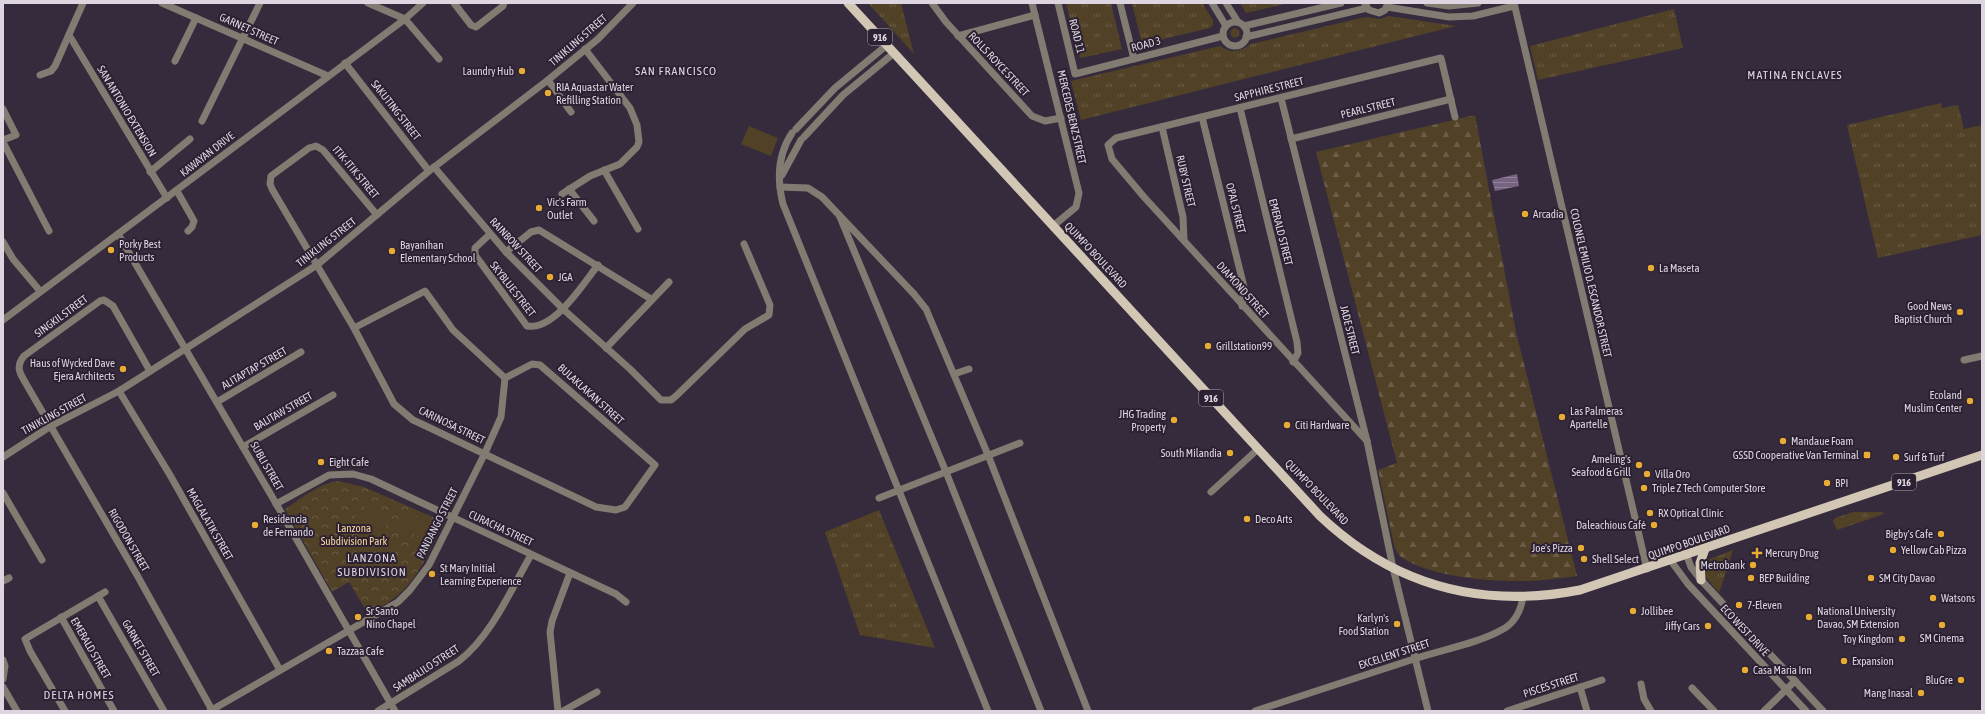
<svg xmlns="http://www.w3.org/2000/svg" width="1985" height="714" font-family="'Asap Condensed',sans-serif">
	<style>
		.grass { fill: url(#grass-tufts) }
		.forest { fill: url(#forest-firs) }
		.park { fill: url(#park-crowns) }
		.pitch { fill: #514126 }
		.water { fill: url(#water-rules) }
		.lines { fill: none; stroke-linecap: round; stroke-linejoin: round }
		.minor { stroke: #817b72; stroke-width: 7 }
		.major { stroke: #d2c6b4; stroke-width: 9 }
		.poi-dot { fill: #e6ac36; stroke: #2c2132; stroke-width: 1.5 }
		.labels { text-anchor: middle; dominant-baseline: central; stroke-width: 4; stroke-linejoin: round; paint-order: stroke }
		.shield { fill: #2c2132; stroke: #a8a0ac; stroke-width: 1 }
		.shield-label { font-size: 10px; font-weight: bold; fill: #ddd6e1 }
		.street-label { font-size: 11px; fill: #ddd6e1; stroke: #2c2132 }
		.poi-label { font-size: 11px; fill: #ddd6e1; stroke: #2c2132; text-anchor: start }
		.park-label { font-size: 11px; fill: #f7d59d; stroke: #2c2132 }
		.neighbourhood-label { font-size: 12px; letter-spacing: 1px; fill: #ddd6e1; stroke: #2c2132 }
	</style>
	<defs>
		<pattern id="grass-tufts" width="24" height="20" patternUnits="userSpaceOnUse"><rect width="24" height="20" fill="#514126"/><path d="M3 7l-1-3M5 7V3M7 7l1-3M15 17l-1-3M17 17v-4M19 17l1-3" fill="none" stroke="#6a5c45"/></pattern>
		<pattern id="forest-firs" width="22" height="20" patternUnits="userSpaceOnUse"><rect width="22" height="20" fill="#514126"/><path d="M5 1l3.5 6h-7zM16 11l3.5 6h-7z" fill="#6a5c45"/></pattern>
		<pattern id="park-crowns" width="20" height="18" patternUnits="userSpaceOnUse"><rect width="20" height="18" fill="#514126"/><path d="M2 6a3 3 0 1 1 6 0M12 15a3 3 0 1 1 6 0" fill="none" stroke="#6a5c45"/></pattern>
		<pattern id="water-rules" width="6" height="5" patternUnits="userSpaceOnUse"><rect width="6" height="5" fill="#776482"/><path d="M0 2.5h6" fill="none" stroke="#908199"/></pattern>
	</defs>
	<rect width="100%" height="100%" fill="#362b3c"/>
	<g class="grass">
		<path d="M868,3h33l13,51z"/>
		<path d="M1066,3h45l11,46 -42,9z"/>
		<path d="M1132,3h70l11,17v5l-3,3 -68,16z"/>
		<path d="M1240,3h49l-43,10z"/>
		<path d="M1674,9l9,39 -145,32 -8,-34z"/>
		<path d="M1389,16l67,10 -375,94 -10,-39 149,-35c11,8 21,6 31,-2l114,-27 15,2z"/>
		<circle cx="1235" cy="33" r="4.5"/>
		<path d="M1941,103l1,5 16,-3 6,24 18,-4v110l-104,23 -31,-133z"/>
		<path d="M879,510l56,138 -75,-13 -35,-103z"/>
		<path d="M1853,512h30l1,2 -47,16 -4,-9 2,-3z"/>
		<path d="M1733,550l-14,43 -15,-18 1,-14z"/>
	</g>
	<path class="forest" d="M1475,115l41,217 61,244c-17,2 -35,5 -52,5 -34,1 -91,-4 -121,-22 -5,-3 -8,-8 -10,-14l-16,-75 19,-7 -81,-311z"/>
	<path class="park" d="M338,481l26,6 80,35c-14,27 -26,59 -51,77 -8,6 -17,10 -25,15l-19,-32 -17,10 -47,-83c17,-11 33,-25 53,-28z"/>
	<g class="pitch">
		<path d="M749,126l29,12 -7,18 -30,-12z"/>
		<path d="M366,506l21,19 -4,2 7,6 -8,9 -6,-5 -4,5 -22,-19z"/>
		<path d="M404,510l33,17 -7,15 -33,-16z"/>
	</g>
	<path class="water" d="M1517,174l2,12 -24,5 -3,-11z"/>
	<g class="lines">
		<g class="minor">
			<path d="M162,3l166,73"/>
			<path d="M368,3l37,16 34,40"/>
			<path d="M454,3l17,22 5,2 27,-21 1,-3"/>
			<path d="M932,3l14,19 86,94 13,5 16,-3"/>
			<path d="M1032,3l47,190 -3,14 -23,19"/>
			<path d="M1058,3l17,71 148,-38"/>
			<path d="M1120,3l14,56"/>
			<path d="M1212,3l14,23"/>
			<path d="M1226,3l12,19"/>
			<path d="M1427,3l22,3 29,-3"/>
			<path d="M1514,3l133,566"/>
			<path d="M1365,4l4,6 10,3 6,-3 3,-7"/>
			<path d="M1387,7l62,10 24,-1 41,-10"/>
			<circle cx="1235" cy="34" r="12"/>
			<path d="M1244,26l97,-23"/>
			<path d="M69,35l98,163"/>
			<path d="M958,36l77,-21"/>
			<path d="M1246,37l121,-29"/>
			<path d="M175,61l21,-43"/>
			<path d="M345,63l84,108"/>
			<path d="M40,75l11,-4 4,-5 28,-63"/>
			<path d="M548,80l23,32"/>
			<path d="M1281,98l86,343 26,127 35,143"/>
			<path d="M1240,108l57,234 1,11 -5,9"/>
			<path d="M3,109l13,26 -13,5"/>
			<path d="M1202,117l42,170 -2,19"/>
			<path d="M202,121l58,-118"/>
			<path d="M1162,127l21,90 1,23"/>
			<path d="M796,129l39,-41 52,-43"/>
			<path d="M792,133c-14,21 -15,47 -9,71l205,507"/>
			<path d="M804,137l39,-42 51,-42"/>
			<path d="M1291,139l160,-40"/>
			<path d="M3,142l46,89"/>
			<path d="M434,167l72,85 57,57 67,60 31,31h10l5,-4 69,-67 24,-14 1,-10 -26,-61"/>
			<path d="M604,170l34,59"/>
			<path d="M150,172l40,-33"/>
			<path d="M782,175l19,-35"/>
			<path d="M780,187l28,1 14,9 92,97 12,15 62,146 100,256"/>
			<path d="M569,189l25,32"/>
			<path d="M177,191l17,30 -2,6 -4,4"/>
			<path d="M562,194l28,-18 30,-12 17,-17 2,-5 -2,-17 -7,-17 -45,-59"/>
			<path d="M377,215l-54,-65 -7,-4 -7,2 -38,28 -1,8 2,5 82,139 40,76 19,16 15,7 168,80 20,3 9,-3 30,-42 -115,-100 -8,-1 -27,14"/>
			<path d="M840,217l106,255 95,239"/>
			<path d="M118,234l156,266 121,211"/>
			<path d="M490,234l-15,14v7l52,71c27,5 56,-42 71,-61"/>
			<path d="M3,242l10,17 27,32"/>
			<path d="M506,252l25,-20 8,-2 112,69"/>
			<path d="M3,320l402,-301 18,-16"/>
			<path d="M354,328l71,-37 28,39 52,48"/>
			<path d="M606,348l63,-66"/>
			<path d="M1964,360l18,-4"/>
			<path d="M150,371l-37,-65 -9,-6 -4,1 -76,55c-8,10 -5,16 1,26l112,193 75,135"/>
			<path d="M954,374l15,-5"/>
			<path d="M119,391l51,84 110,195"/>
			<path d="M217,402l84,-50"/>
			<path d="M1367,441l-223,-244 -32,-38 -4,-14 8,-7 325,-80 14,59"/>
			<path d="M243,447l90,-52"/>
			<path d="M3,457l48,-31 68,-35 198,-126 112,-94 119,-91 50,-41 35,-36"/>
			<path d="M1211,492l47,-43"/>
			<path d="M3,493l39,67"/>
			<path d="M879,498l141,-55"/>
			<path d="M276,504l53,-29 24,-1 18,5 245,115 10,8"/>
			<path d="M1687,556l4,11 10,13 122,131"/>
			<path d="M1671,561l17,23 118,127"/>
			<path d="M3,581l6,-3"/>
			<path d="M98,596l66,115"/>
			<path d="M61,617l53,94"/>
			<path d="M3,660l2,6 -2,13"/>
			<path d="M1641,684l3,15 7,12"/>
			<path d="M3,687l14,24"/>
			<path d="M1580,687l7,24"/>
			<path d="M1692,688l22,23"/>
			<path d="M65,711l-35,-60 -5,-12 80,-47"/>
			<path d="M210,711l188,-109 12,-12 19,-25 56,-112 16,-36 4,-39"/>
			<path d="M378,711l81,-50c33,-26 51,-70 72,-106"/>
			<path d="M558,711l-8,-79 2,-11 18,-48"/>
			<path d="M563,711l34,-19"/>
			<path d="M1255,711c53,-17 106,-35 159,-52 29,-10 64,-15 91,-31 11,-7 16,-19 18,-31"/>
			<path d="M1507,711l95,-31"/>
			<path d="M1764,711l31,-30"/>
		</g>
		<g class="major">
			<path d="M848,3l472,513c74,70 161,93 260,74l402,-135"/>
			<path d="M1701,580l-1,-17 5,-14"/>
		</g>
	</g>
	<g class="poi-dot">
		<circle cx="522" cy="71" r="4"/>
		<circle cx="548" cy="93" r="4"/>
		<circle cx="539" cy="208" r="4"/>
		<circle cx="1525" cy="214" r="4"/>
		<circle cx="111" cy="250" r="4"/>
		<circle cx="392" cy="251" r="4"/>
		<circle cx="1651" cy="268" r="4"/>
		<circle cx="550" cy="277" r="4"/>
		<circle cx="1960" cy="312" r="4"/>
		<circle cx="1208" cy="346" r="4"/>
		<circle cx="123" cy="369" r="4"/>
		<circle cx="1970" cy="401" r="4"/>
		<circle cx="1562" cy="417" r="4"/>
		<circle cx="1174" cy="420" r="4"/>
		<circle cx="1287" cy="425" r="4"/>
		<circle cx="1783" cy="441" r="4"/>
		<circle cx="1230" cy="453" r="4"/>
		<rect x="1863" y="451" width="8" height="8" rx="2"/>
		<circle cx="1896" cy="457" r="4"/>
		<circle cx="321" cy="462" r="4"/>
		<circle cx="1639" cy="465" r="4"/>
		<circle cx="1647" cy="474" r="4"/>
		<circle cx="1827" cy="483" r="4"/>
		<circle cx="1644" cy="488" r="4"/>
		<circle cx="1650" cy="513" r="4"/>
		<circle cx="1247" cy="519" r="4"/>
		<circle cx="255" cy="525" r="4"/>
		<circle cx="1654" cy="525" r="4"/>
		<circle cx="1941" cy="534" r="4"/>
		<circle cx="1581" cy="548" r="4"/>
		<circle cx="1893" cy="550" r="4"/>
		<path d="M1755 547h4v4h4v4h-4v4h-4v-4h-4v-4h4z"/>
		<circle cx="1584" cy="559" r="4"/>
		<circle cx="1753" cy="565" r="4"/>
		<circle cx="432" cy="574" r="4"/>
		<circle cx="1751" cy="578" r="4"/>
		<circle cx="1871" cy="578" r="4"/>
		<circle cx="1933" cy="598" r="4"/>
		<circle cx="1739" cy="605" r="4"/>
		<circle cx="1633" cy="611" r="4"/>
		<circle cx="358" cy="617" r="4"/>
		<circle cx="1809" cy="617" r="4"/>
		<circle cx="1397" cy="624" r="4"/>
		<circle cx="1942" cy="625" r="4"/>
		<circle cx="1708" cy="626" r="4"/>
		<circle cx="1902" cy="639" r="4"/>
		<circle cx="329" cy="651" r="4"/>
		<circle cx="1844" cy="661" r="4"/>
		<circle cx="1745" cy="670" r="4"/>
		<circle cx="1961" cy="680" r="4"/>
		<circle cx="1921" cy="693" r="4"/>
	</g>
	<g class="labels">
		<g class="shield">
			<rect x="868" y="29" width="24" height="16" rx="3"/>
			<rect x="1199" y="390" width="24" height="16" rx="3"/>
			<rect x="1892" y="474" width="24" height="16" rx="3"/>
		</g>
		<g class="shield-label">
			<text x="880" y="37">916</text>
			<text x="1211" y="398">916</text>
			<text x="1904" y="482">916</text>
		</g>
		<g class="street-label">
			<text transform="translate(249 29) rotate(24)">GARNET STREET</text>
			<text transform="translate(1077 36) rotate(76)">ROAD 11</text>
			<text transform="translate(578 40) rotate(-41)">TINIKLING STREET</text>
			<text transform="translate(1146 44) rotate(-15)">ROAD 3</text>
			<text transform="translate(999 64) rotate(47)">ROLLS ROYCE STREET</text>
			<text transform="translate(1269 89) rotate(-14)">SAPPHIRE STREET</text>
			<text transform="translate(1368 108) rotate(-14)">PEARL STREET</text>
			<text transform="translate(396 110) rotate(52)">SAKUTING STREET</text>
			<text transform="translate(127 111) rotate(59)">SAN ANTONIO EXTENSION</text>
			<text transform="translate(1072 117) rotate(77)">MERCEDES BENZ STREET</text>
			<text transform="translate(207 154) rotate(-38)">KAWAYAN DRIVE</text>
			<text transform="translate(356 172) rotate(50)">ITIK-ITIK STREET</text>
			<text transform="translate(1186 181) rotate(77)">RUBY STREET</text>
			<text transform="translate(1236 208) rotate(76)">OPAL STREET</text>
			<text transform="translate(1281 232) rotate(76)">EMERALD STREET</text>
			<text transform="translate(326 242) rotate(-38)">TINIKLING STREET</text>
			<text transform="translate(516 245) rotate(47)">RAINBOW STREET</text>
			<text transform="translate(1096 255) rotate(47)">QUIMPO BOULEVARD</text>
			<text transform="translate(1591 283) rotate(77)">COLONEL EMILIO D. ESCANDOR STREET</text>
			<text transform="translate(513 289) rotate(52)">SKYBLUE STREET</text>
			<text transform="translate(1243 290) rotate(48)">DIAMOND STREET</text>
			<text transform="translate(61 316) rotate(-36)">SINGKIL STREET</text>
			<text transform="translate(1350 330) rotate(76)">JADE STREET</text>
			<text transform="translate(254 368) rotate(-30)">ALITAPTAP STREET</text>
			<text transform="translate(591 394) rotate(42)">BULAKLAKAN STREET</text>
			<text transform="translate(283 411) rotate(-30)">BALITAW STREET</text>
			<text transform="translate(54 414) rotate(-29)">TINIKLING STREET</text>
			<text transform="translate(452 425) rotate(26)">CARINOSA STREET</text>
			<text transform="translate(267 466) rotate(60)">SUBLI STREET</text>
			<text transform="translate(1317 492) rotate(46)">QUIMPO BOULEVARD</text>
			<text transform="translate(437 523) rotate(-63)">PANDANGO STREET</text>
			<text transform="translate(210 524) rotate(60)">MAGLALATIK STREET</text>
			<text transform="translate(501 528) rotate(25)">CURACHA STREET</text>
			<text transform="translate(129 540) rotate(60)">RIGODON STREET</text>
			<text transform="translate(1689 542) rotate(-19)">QUIMPO BOULEVARD</text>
			<text transform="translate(1745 630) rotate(47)">ECO WEST DRIVE</text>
			<text transform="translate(91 648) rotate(60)">EMERALD STREET</text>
			<text transform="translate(141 648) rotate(60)">GARNET STREET</text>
			<text transform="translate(1394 654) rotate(-18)">EXCELLENT STREET</text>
			<text transform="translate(426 668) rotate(-33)">SAMBALILO STREET</text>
			<text transform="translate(1551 685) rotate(-18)">PISCES STREET</text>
		</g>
		<g class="poi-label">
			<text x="514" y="71" text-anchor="end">Laundry Hub</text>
			<text x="556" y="87">RIA Aquastar Water<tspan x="556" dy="13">Refilling Station</tspan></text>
			<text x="547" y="202">Vic's Farm<tspan x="547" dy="13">Outlet</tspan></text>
			<text x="1533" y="214">Arcadia</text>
			<text x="119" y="244">Porky Best<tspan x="119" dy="13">Products</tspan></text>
			<text x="400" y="245">Bayanihan<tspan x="400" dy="13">Elementary School</tspan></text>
			<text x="1659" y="268">La Maseta</text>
			<text x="558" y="277">JGA</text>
			<text x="1952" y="306" text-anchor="end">Good News<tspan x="1952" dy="13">Baptist Church</tspan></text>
			<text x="1216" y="346">Grillstation99</text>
			<text x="115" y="363" text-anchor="end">Haus of Wycked Dave<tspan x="115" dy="13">Ejera Architects</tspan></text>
			<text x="1962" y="395" text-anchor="end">Ecoland<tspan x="1962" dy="13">Muslim Center</tspan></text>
			<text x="1570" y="411">Las Palmeras<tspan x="1570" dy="13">Apartelle</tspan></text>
			<text x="1166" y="414" text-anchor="end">JHG Trading<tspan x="1166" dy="13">Property</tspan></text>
			<text x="1295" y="425">Citi Hardware</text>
			<text x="1791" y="441">Mandaue Foam</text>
			<text x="1222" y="453" text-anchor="end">South Milandia</text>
			<text x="1859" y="455" text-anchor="end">GSSD Cooperative Van Terminal</text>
			<text x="1904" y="457">Surf &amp; Turf</text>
			<text x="1631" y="459" text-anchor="end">Ameling's<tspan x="1631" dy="13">Seafood &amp; Grill</tspan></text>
			<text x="329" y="462">Eight Cafe</text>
			<text x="1655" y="474">Villa Oro</text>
			<text x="1835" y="483">BPI</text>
			<text x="1652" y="488">Triple Z Tech Computer Store</text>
			<text x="1658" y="513">RX Optical Clinic</text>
			<text x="263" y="519">Residencia<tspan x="263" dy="13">de Fernando</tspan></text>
			<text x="1255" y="519">Deco Arts</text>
			<text x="1646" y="525" text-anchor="end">Daleachious Café</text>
			<text x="1933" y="534" text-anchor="end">Bigby's Cafe</text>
			<text x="1573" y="548" text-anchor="end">Joe's Pizza</text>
			<text x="1901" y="550">Yellow Cab Pizza</text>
			<text x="1765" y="553">Mercury Drug</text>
			<text x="1592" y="559">Shell Select</text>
			<text x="1745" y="565" text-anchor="end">Metrobank</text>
			<text x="440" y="568">St Mary Initial<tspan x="440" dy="13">Learning Experience</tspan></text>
			<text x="1759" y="578">BEP Building</text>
			<text x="1879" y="578">SM City Davao</text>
			<text x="1941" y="598">Watsons</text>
			<text x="1747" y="605">7-Eleven</text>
			<text x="366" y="611">Sr Santo<tspan x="366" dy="13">Nino Chapel</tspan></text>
			<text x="1641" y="611">Jollibee</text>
			<text x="1817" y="611">National University<tspan x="1817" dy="13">Davao, SM Extension</tspan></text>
			<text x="1389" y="618" text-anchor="end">Karlyn's<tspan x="1389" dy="13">Food Station</tspan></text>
			<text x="1700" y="626" text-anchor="end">Jiffy Cars</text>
			<text x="1942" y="638" text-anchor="middle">SM Cinema</text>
			<text x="1894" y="639" text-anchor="end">Toy Kingdom</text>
			<text x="337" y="651">Tazzaa Cafe</text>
			<text x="1852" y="661">Expansion</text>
			<text x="1753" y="670">Casa Maria Inn</text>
			<text x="1953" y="680" text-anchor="end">BluGre</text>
			<text x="1913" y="693" text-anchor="end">Mang Inasal</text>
		</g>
		<g class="park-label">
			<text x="354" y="528">Lanzona<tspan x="354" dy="13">Subdivision Park</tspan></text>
		</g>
		<g class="neighbourhood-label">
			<text x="676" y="71">SAN FRANCISCO</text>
			<text x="1795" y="75">MATINA ENCLAVES</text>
			<text x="372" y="558">LANZONA<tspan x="372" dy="14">SUBDIVISION</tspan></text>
			<text x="79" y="695">DELTA HOMES</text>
		</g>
	</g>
	<rect width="1985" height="714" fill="none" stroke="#ddd6e1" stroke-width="8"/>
</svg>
